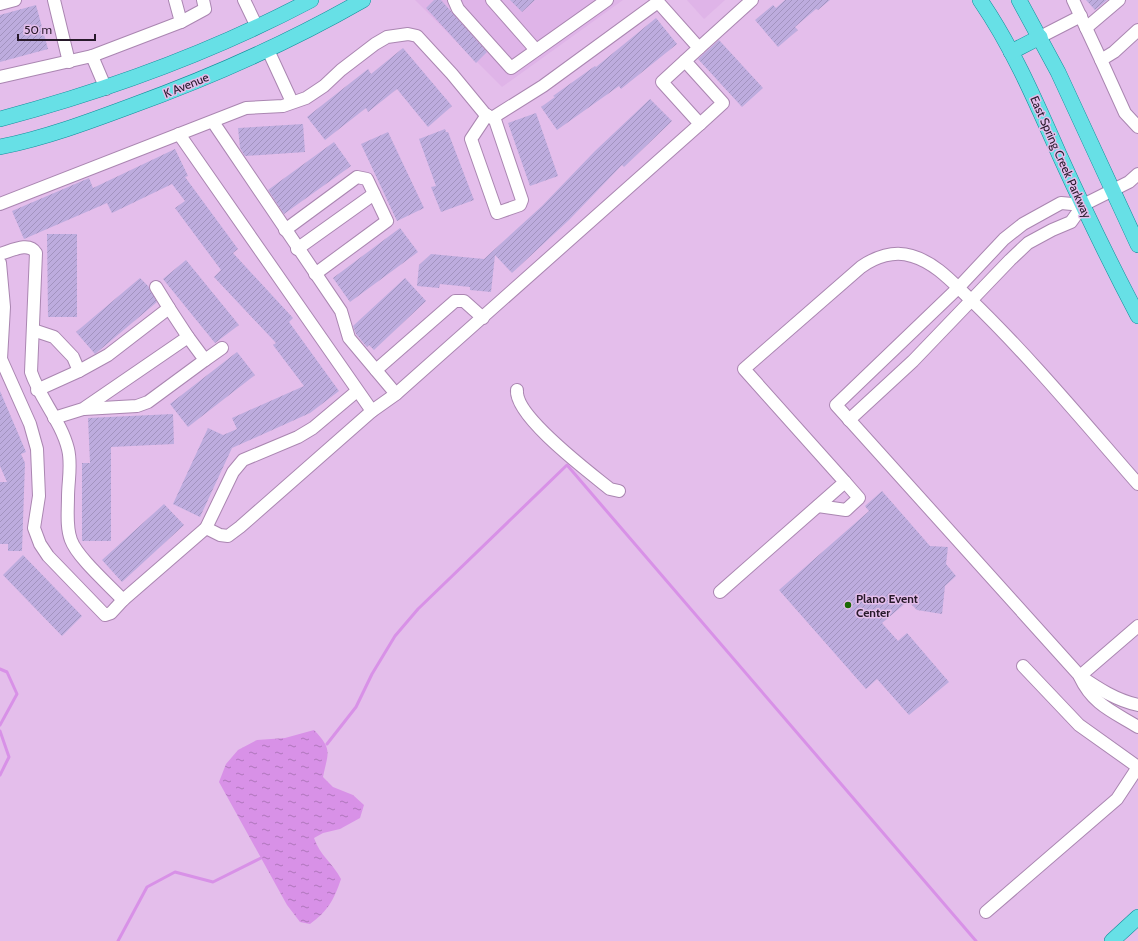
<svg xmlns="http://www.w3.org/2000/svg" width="1138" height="941" font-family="Cabin,sans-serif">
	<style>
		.built { fill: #dfb4e8 }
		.water { fill: url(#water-ripples) }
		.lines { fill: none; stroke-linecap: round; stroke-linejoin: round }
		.stream { stroke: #d891e7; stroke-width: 3 }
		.building { fill: url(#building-hatch) }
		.minor-casing { stroke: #aa86b1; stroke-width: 14 }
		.major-casing { stroke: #0f8d99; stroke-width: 16 }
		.minor { stroke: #fff; stroke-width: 12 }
		.major { stroke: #67e0e6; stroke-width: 15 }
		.poi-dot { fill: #1b6805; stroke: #e4beeb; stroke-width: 1.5 }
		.labels { text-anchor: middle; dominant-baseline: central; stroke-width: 3; stroke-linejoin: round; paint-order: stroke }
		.street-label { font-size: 12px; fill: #27192a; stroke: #e4beeb }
		.poi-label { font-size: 12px; font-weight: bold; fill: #27192a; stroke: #e4beeb; text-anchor: start }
	</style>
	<defs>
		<pattern id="water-ripples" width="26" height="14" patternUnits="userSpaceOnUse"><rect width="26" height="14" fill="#d891e7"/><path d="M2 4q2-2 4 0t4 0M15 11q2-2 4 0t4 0" fill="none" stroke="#af76bb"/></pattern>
		<pattern id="building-hatch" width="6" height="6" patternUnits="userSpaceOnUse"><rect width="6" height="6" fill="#bdacde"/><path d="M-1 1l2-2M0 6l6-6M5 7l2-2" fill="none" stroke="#a293bf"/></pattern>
	</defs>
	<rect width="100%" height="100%" fill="#e4beeb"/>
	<g class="built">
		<path d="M415,0h208l-121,87z"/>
		<path d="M687,0h38l-21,19z"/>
	</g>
	<path class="water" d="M314,730c19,20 14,22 9,47l10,10 20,8 11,10 -4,13 -20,11 -17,4 -9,5c6,18 19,25 27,41 -7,21 -13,32 -31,45l-10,-2 -13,-17 -68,-123 7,-18 12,-14 19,-10 28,-2z"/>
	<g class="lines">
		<g class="stream">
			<path d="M0,669l7,3 10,22 -17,31"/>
			<path d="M0,731l9,26 -9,18"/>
			<path d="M327,744l29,-37 16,-33 23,-38 23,-27 149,-144 409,476"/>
			<path d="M118,941l29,-54 28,-15 38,10 48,-24"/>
		</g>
	</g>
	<g class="building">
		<path d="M434,0h7l46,52 -11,11 -50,-55z"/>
		<path d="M510,0h25l-13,12z"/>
		<path d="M785,0h45l-12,10 -2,-1 -21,18 3,3 -20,17 -23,-27 18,-15 3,3z"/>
		<path d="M1086,0h21l-12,10z"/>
		<path d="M36,5l12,44 -48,13v-47z"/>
		<path d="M656,18l21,26 -56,45 -2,-3 -62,44 -16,-23 14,-10 -2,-1 42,-30 1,1z"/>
		<path d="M719,40l44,48 -21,19 -44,-48z"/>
		<path d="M403,48l49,58 -24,21 -31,-38 -29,23 -2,-4 -41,32 -18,-23 61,-48 3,5z"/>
		<path d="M650,99l22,22 -48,46 -2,-2 -53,55 -57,53 -17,-18 -4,37 -21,-2v-3l-30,-3 -1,4 -22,-2 2,-21 12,-11 53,5 58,-53 53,-55z"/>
		<path d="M536,113l22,63 -28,10 -22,-63z"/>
		<path d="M303,124l2,28 -60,4 -5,-8 -2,-20z"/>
		<path d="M445,129l1,3h2l26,68 -33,12 -10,-25 5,-1 -17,-47z"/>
		<path d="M388,132l36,76 -27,13 -36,-77z"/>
		<path d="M334,142l17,24 -67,48 -16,-24z"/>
		<path d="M175,149l13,27 -3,1 53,72 -5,4 60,65 -4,4 50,69 -29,22 -78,35 -32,69 -27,-13 35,-76 15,7 14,-6 -5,-11 72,-32 -31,-41 3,-2 -62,-66 7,-7 -46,-62 10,-7 -13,-17 -60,29 -5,-10 -83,36 -12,-28 77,-33 4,10z"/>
		<path d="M400,228l18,24 -68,50 -17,-24z"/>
		<path d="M47,234h30v83h-29z"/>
		<path d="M186,260l53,65 -24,18 -52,-64z"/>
		<path d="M140,278l9,9 8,15 -62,52 -19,-22z"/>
		<path d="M405,278l21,23 -52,49 -5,-5 -2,2 -11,-13 -3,-8z"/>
		<path d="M237,352l18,23 -67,52 -18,-23z"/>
		<path d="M0,391l26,61 -5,2 4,9 -3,88h-14v-7h-8v-62h7l-7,-16z"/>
		<path d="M173,414l1,30 -63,3v94h-29v-78h8l-2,-45z"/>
		<path d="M882,491l48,55 18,1 -2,17 10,12 -11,10 -3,28 -25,-4 -9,-9 -26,22 16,18 9,-8 42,49 -40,33 -32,-36 -11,10 -87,-99 90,-79 -4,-5z"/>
		<path d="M164,504l20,21 -62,57 -20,-22z"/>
		<path d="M23,555l59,61 -20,20 -59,-61z"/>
	</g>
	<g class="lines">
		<defs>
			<g id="minor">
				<path d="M54,0l15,62"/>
				<path d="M244,0l13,27"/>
				<path d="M454,0l4,9 53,59 96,-68"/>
				<path d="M492,0l44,50"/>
				<path d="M1073,0l28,60"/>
				<path d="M0,4l15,-4"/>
				<path d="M181,22l24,-13 -2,-9"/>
				<path d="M1086,28l33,-28"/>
				<path d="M1138,30l-24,22 -13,8 24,53 13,14"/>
				<path d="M1040,37l41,-21"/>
				<path d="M699,48l53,-48"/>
				<path d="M268,50l24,52"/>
				<path d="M92,56l89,-34 -6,-22"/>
				<path d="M685,61l38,42 -23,21"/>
				<path d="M0,77l92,-21 14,33"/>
				<path d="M487,115l-16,24 26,74 23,-8 2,-5 -28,-83"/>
				<path d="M213,122l128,189 8,27 47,56"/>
				<path d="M179,134l193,277"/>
				<path d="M1138,174l-9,8 -46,23 -22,-2 -38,21 -19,15 -46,49 -122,117 244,271c19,13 36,24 58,29"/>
				<path d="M0,204l246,-96 37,-2 23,-8 18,-12 17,-16 34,-26 12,-7 21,-3 9,2 35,38 33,40 7,4 51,-32 115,-84 41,46 -37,34 38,42 -304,270 -24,17 -132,116 -12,9 -8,-1 -14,-7"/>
				<path d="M285,230l72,-53 10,2 20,42 -72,53"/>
				<path d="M297,249l77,-55"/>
				<path d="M0,254c11,-3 29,-13 36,-1l-5,119c9,27 30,49 37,77 4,16 0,32 0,48 0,14 -2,30 3,43 6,17 38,45 52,60"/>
				<path d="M0,263l4,44 -3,52 29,65 7,25 2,47 -5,32 6,16 8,12 57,59 6,-2 12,-13 83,-72 27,-56 10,-12 55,-23 15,-9 44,-37"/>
				<path d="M156,287l13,21"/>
				<path d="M33,330l21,7 19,20 6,14"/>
				<path d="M205,360l17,-12"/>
				<path d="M376,370l79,-69h9l19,17"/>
				<path d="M37,390l42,-19 29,-16 61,-47 19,29 -105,72 -29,9"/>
				<path d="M517,390c-3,26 72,82 93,99l9,2"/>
				<path d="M84,409l53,-3 11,-4 57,-42 -17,-23"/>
				<path d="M849,420l64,-59 97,-101 18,-17 24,-13 19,-8 12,-17"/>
				<path d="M818,506l28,4 13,-12 -14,-16"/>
				<path d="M720,592l125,-110 -101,-113 117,-102c14,-10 33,-17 51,-11 24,7 41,27 58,43 60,58 113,122 168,185"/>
				<path d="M1023,666l56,59 59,42"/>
				<path d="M1080,676l58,-50"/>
				<path d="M1080,677c13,28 34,35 58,50"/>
				<path d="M986,912l131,-113 21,-32"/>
			</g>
			<g id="major">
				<path d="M980,0c33,48 56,102 79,154 25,55 51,109 79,162"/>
				<path d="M1019,0l39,72 80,173"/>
				<path d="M1011,52l29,-15"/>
				<path d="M0,119c109,-29 211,-66 311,-119"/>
				<path d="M0,147c45,-9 88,-25 131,-41 80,-29 157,-63 232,-106"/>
				<path d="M1112,941l26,-24"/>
			</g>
		</defs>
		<use href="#minor" class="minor-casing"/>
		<use href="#major" class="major-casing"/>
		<use href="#minor" class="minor"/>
		<use href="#major" class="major"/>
	</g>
	<circle class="poi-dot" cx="848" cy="605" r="4"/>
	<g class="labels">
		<g class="street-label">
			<text transform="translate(186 85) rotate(-22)">K Avenue</text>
			<text transform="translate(1061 157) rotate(66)">East Spring Creek Parkway</text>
		</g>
		<g class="poi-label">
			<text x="856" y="598">Plano Event<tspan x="856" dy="14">Center</tspan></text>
		</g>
	</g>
	<path d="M18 34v6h77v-6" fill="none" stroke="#27192a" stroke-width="2"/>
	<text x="24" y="34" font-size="12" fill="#27192a" stroke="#e4beeb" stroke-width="3" paint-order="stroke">50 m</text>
</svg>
